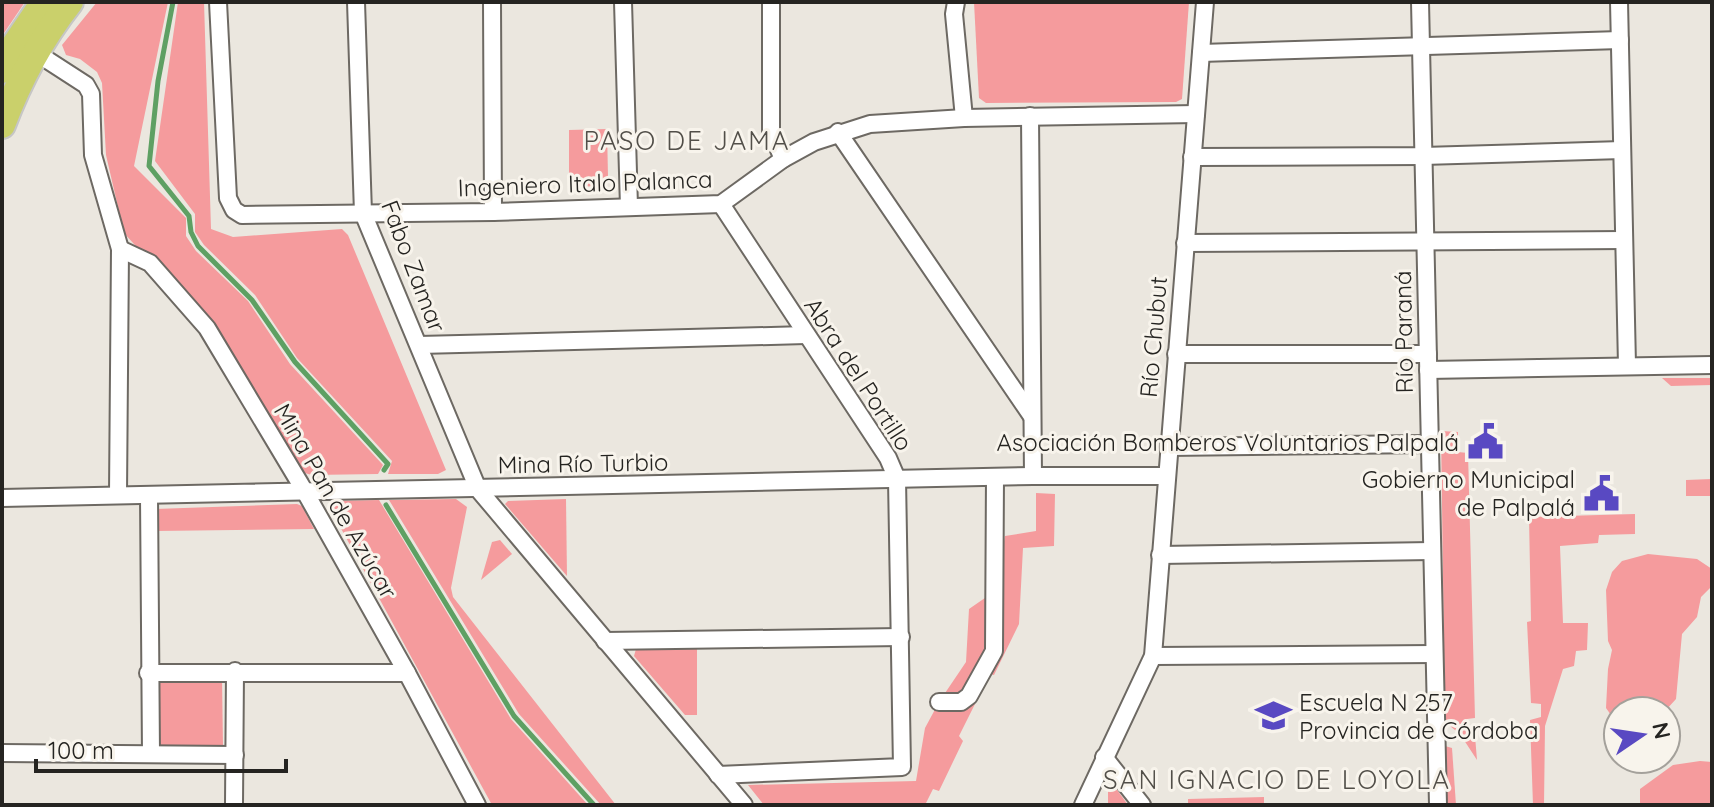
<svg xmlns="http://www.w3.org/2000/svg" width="1714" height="807" font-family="Quicksand,sans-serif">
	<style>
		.green { fill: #f59b9d }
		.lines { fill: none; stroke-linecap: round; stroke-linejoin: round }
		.stream { stroke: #5ea063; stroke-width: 5 }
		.minor-casing { stroke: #6d6963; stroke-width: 20 }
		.primary-casing { stroke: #c6c6c5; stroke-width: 30 }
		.minor { stroke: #fff; stroke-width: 16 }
		.primary { stroke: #cad06b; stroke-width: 26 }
		.labels { text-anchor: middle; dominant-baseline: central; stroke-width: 6; stroke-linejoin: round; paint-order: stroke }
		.street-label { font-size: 24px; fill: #252421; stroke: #f8f4ec }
		.poi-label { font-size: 24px; fill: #252421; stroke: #f8f4ec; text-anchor: end }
		.neighbourhood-label { font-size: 26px; letter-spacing: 2px; fill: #524f49; stroke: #f8f4ec }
	</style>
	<rect width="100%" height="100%" fill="#ebe7df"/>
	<g class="green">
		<path d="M2,2h23l-23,34z"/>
		<path d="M97,2h71l-34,164 52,52v18l10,15 52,50 42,63 93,101 -5,9 -66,1 -11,-3 -82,-134 -95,-105 -18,-78 -4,-72 -5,-11 -17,-13 -14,-4 -4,-10z"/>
		<path d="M178,2h26l7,227 22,8 109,-8 6,6 98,235 -8,4h-50l4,-13 -95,-103 -42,-63 -51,-50 -9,-13v-18l-40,-53z"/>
		<path d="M974,2h215l-7,97 -6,3 -190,1 -7,-5z"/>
		<path d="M607,129l1,48 -8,9 -31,1v-57z"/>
		<path d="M1662,378h50v7l-41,1z"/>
		<path d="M1441,431l17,1v20l10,1 7,265 -8,1 1,17h7l2,24 -17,-26 -15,-12z"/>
		<path d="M1712,479v17h-26v-16z"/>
		<path d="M1036,493l19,1 -1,52 -31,2 -4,76 -25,51 -4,-1 -31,62 4,5 -24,50 -6,-2 -8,16h-161l-16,-20 168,-4 9,-53 14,-26 27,-40 3,-53 26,-18 10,-55 31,-5z"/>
		<path d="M456,499l11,8 -16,81 2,9 163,208h-15l-82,-91 -130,-214z"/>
		<path d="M566,499l1,77 -62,-72 3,-3z"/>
		<path d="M379,500l132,219 77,86h-96l-160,-293 3,-11z"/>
		<path d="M297,504l5,2 12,23 -159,2v-22z"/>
		<path d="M1635,514v20l-36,1 -1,8 -38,3 3,77h25l-1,27 -11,1 -2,15 -11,3 -18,57 -1,79h-11l-3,-85 11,-3v-13l-10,-1 -4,-81 4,-1 -2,-104z"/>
		<path d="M500,540l12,14 -31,26 11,-38z"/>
		<path d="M1648,554l49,5 15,10v17l-11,11 -4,20 -15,17 -6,65 -11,12h-47v14l-12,-17 2,-39 4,-19 -4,-9 -2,-51 6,-18 10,-11z"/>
		<path d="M697,648v67h-12l-51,-59 2,-7z"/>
		<path d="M153,676l69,1 1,70 -69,-1z"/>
		<path d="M1445,746l7,2 4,57h-10z"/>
		<path d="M1700,761l12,1v43h-72v-16l33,-24z"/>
		<path d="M1108,787h7l13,18h-20z"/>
		<path d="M1264,797v8h-76v-6z"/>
	</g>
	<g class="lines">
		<g class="stream">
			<path d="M173,2l-15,79 -9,85 40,50 2,16 7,14 54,54 43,62 93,102 -4,6"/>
			<path d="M386,505l128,211 80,89"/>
		</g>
		<defs>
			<g id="minor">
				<path d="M218,2l10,196 6,12 8,5 251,-3 228,-8 62,-45 31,-17 56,-18 94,-6 232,-4"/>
				<path d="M356,2l7,211 115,276 266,316"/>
				<path d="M492,2l1,210"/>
				<path d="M623,2l6,205"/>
				<path d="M771,2v129l12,28"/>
				<path d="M956,2l-2,12 10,104"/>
				<path d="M1420,2l18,803"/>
				<path d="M1619,2l8,363"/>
				<path d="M35,52l51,33 5,9 2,61 27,94 -2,246"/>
				<path d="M1201,53l419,-13"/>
				<path d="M1030,116l3,360"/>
				<path d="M838,132l193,283"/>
				<path d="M1192,157l231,-1 199,-6"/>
				<path d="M1185,243l439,-3"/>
				<path d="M120,249l30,14 57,65 97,162 103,183 70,132"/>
				<path d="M419,345l387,-10"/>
				<path d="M1176,354h252"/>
				<path d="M1428,370l284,-5"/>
				<path d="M1168,447l262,-3"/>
				<path d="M149,496l2,258"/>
				<path d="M2,498l1031,-22h132"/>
				<path d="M1160,555l272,-4"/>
				<path d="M605,641l296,-4"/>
				<path d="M1153,656l281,-2"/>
				<path d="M148,673h259"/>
				<path d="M939,702h22l8,-6 25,-45 1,-174"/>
				<path d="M2,753l233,2"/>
				<path d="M1104,757l38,48"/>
				<path d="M718,775l184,-8 -5,-288 -9,-21 -167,-254"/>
				<path d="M234,805l1,-134"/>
				<path d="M1083,805l70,-149 52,-654"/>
			</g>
			<g id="primary">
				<path d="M2,70l10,-21 32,-47"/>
				<path d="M2,125c17,-45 38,-85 68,-123"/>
			</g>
		</defs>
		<use href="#minor" class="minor-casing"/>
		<use href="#primary" class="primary-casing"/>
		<use href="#minor" class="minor"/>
		<use href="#primary" class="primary"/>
	</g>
	<defs>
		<symbol id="civic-bare" viewBox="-9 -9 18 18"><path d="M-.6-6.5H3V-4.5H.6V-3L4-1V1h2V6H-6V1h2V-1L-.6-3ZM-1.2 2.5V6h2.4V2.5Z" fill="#5949c2" stroke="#f8f4ec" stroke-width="2.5" paint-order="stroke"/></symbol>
		<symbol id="school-bare" viewBox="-9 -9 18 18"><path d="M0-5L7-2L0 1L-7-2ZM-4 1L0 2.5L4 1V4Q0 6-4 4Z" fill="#5949c2" stroke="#f8f4ec" stroke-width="2.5" paint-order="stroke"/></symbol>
	</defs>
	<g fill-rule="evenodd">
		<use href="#civic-bare" x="1460" y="416" width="51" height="51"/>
		<use href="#civic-bare" x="1576" y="468" width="51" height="51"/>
		<use href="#school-bare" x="1248" y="690" width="51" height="51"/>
	</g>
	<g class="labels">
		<g class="street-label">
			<text transform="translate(585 183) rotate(-2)">Ingeniero Italo Palanca</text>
			<text transform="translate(414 266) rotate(69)">Fabo Zamar</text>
			<text transform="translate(1403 332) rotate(-91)">Río Paraná</text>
			<text transform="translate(1153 337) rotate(-85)">Río Chubut</text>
			<text transform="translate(859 374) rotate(57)">Abra del Portillo</text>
			<text transform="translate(583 463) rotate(-1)">Mina Río Turbio</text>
			<text transform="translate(336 501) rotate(60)">Mina Pan de Azúcar</text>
		</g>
		<g class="poi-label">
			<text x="1459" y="442">Asociación Bomberos Voluntarios Palpalá</text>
			<text x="1575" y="479">Gobierno Municipal<tspan x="1575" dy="28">de Palpalá</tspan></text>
			<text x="1299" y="702" text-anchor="start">Escuela N 257<tspan x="1299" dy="28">Provincia de Córdoba</tspan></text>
		</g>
		<g class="neighbourhood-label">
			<text x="687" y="140">PASO DE JAMA</text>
			<text x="1277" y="779">SAN IGNACIO DE LOYOLA</text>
		</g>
	</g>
	<rect width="1714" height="807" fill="none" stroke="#252421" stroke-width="8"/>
	<g transform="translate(1642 735) rotate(77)"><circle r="38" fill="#f8f4ec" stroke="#a4a19b" stroke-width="2"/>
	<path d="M0-6L14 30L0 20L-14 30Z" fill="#5949c2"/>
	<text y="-12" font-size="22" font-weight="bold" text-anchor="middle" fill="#252421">N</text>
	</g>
	<path d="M36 759v12h250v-12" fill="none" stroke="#252421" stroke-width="4"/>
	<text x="48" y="759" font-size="24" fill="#252421" stroke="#f8f4ec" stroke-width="6" paint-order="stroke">100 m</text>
</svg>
